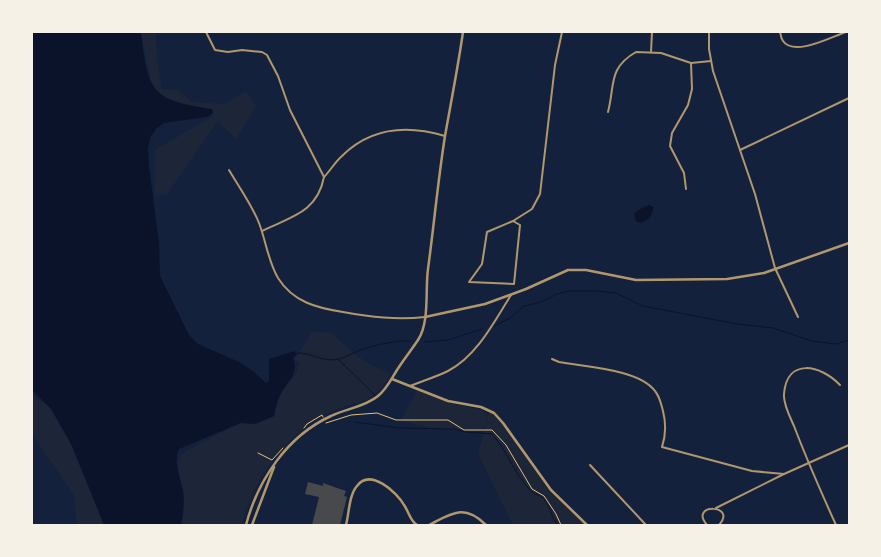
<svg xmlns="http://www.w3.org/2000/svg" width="881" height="557" font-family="Poppins,sans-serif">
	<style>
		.green { fill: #1d2539 }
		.water { fill: #0b132b }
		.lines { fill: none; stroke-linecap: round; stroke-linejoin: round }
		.stream { stroke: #0b132b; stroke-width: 1 }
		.building { fill: #48494c }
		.path { stroke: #e5c07b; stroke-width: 1 }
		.minor { stroke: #b1986c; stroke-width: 2 }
		.tertiary { stroke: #b1986c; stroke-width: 2.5 }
	</style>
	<rect width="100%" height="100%" fill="#14213d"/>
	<g class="green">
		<path d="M140,32h16l1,28 5,29 17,1 12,12 34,2 21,-13 10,15 -20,33 -18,-18 -51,73 -12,2v-46l58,-34 -6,-7 -44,-9 -10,-11z"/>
		<path d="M312,332l20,1c19,20 33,30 59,41 -19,33 -36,26 -65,40 -40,21 -75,68 -84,111h-61l3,-14 -6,-47 -12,-2h12l3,-7 5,-4 40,-21 15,-7 14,1 19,-8c2,-10 5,-18 10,-27 8,-13 13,-9 15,-27l-5,-2z"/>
		<path d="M417,391l35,13 30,6 5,6 -2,10 -4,3c-26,2 -55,1 -80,-9z"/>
		<path d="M32,395l7,6 21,8 47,116h-30l-3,-30 -42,-61z"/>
		<path d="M490,409l14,11 36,56 46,49h-73l-35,-71z"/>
	</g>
	<g class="water">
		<path d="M32,32h109c7,60 10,68 71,77l1,4 -6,4 -43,6 -8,6 -6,9 -2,11 1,17 10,77 1,33 29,59 9,9 41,18 14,9 13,12 3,-2v-22l25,-8 3,3 -4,4c7,15 -7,25 -13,37 -3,7 -5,14 -6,21l-19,8 -14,-1 -62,26c-6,13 1,27 4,41 2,12 0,23 -2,35h-77l-33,-81 -20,-35 -19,-19z"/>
		<path d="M649,205l5,2 -4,11 -9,5 -5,-2 -2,-7 4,-4z"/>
	</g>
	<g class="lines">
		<g class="stream">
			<path d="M494,326l16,-8 14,-12 17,-4 16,-8 12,-3h29l18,2 27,13 94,18 36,4 39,13 24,3 13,-4"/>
			<path d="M424,342l24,-2 34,-11"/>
			<path d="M297,353c14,-1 26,10 42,6 7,-2 14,-6 21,-9 16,-5 35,-10 52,-9"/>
			<path d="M339,360l38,37"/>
			<path d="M354,422l45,6 55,1 12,3 26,2c15,17 22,39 38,56 4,5 12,5 15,10 6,8 6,18 13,25"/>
		</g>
	</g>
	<path class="building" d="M308,482l15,4v-3l23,8 -2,5 3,1 -7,28h-28l7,-28 -14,-3z"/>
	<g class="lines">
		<g class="path">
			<path d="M326,423l25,-8 26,-2 19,7h52l16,10h28l14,15 26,44 12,7 12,18 5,11"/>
			<path d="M304,428l3,-4 15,-9 1,2"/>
			<path d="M258,453l14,7 11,-12"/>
		</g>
		<g class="minor">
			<path d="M206,32l9,18 13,2 14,-2 20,2 5,3 11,21 12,34 34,67c-7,36 -34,40 -62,54"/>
			<path d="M709,32v17l4,22 42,123 20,74 23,49"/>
			<path d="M780,32c1,3 1,7 3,9 11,16 48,-4 63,-9"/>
			<path d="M651,52l1,-20"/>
			<path d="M608,112c7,-27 0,-44 28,-60l25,1 30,10 20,-2"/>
			<path d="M740,150l109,-52"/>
			<path d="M229,170c10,17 23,35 30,53 7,18 9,38 19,55 15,24 39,30 65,34 28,5 53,8 82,5"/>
			<path d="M324,177c6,-6 11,-15 18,-21 29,-29 66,-31 103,-20"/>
			<path d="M686,189l-2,-16 -14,-27 2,-13 16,-28 4,-16 -1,-26"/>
			<path d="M513,221l19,-12 8,-15 15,-129 7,-33"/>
			<path d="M513,221l7,4 -6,59 -45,-2 13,-18 5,-32z"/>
			<path d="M552,359l7,3c26,5 80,7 96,29 5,6 6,13 8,20 3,12 3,24 -1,36l90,24 32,3"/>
			<path d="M410,386c12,-5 26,-9 38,-15 29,-15 46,-49 63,-76"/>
			<path d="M590,465l56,60"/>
			<path d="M716,508l68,-34 65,-29"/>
			<path d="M707,525c-19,-22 31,-21 12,0"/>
			<path d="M836,525c-15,-33 -29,-65 -42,-99 -4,-9 -11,-22 -10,-32 3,-37 37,-29 56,-9"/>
		</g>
		<g class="tertiary">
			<path d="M425,317l60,-13 41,-15 42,-19h18l50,10 91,-1 37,-6 85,-30"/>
			<path d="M392,379l56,22 33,6 13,6 9,10 48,67 36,35"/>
			<path d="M246,525c12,-45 41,-89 85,-109 14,-7 34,-9 47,-20 10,-8 14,-19 21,-29 6,-9 13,-18 19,-27 12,-18 7,-51 10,-71 6,-44 10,-89 17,-133 6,-34 13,-69 18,-104"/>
			<path d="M252,525l22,-58"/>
			<path d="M346,525c3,-11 3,-30 11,-39 13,-18 40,6 47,19 5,7 6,16 13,20"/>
			<path d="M429,525c22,-11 35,-22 57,0"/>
		</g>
	</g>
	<rect width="881" height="557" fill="none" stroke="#f6f1e7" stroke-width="66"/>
</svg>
